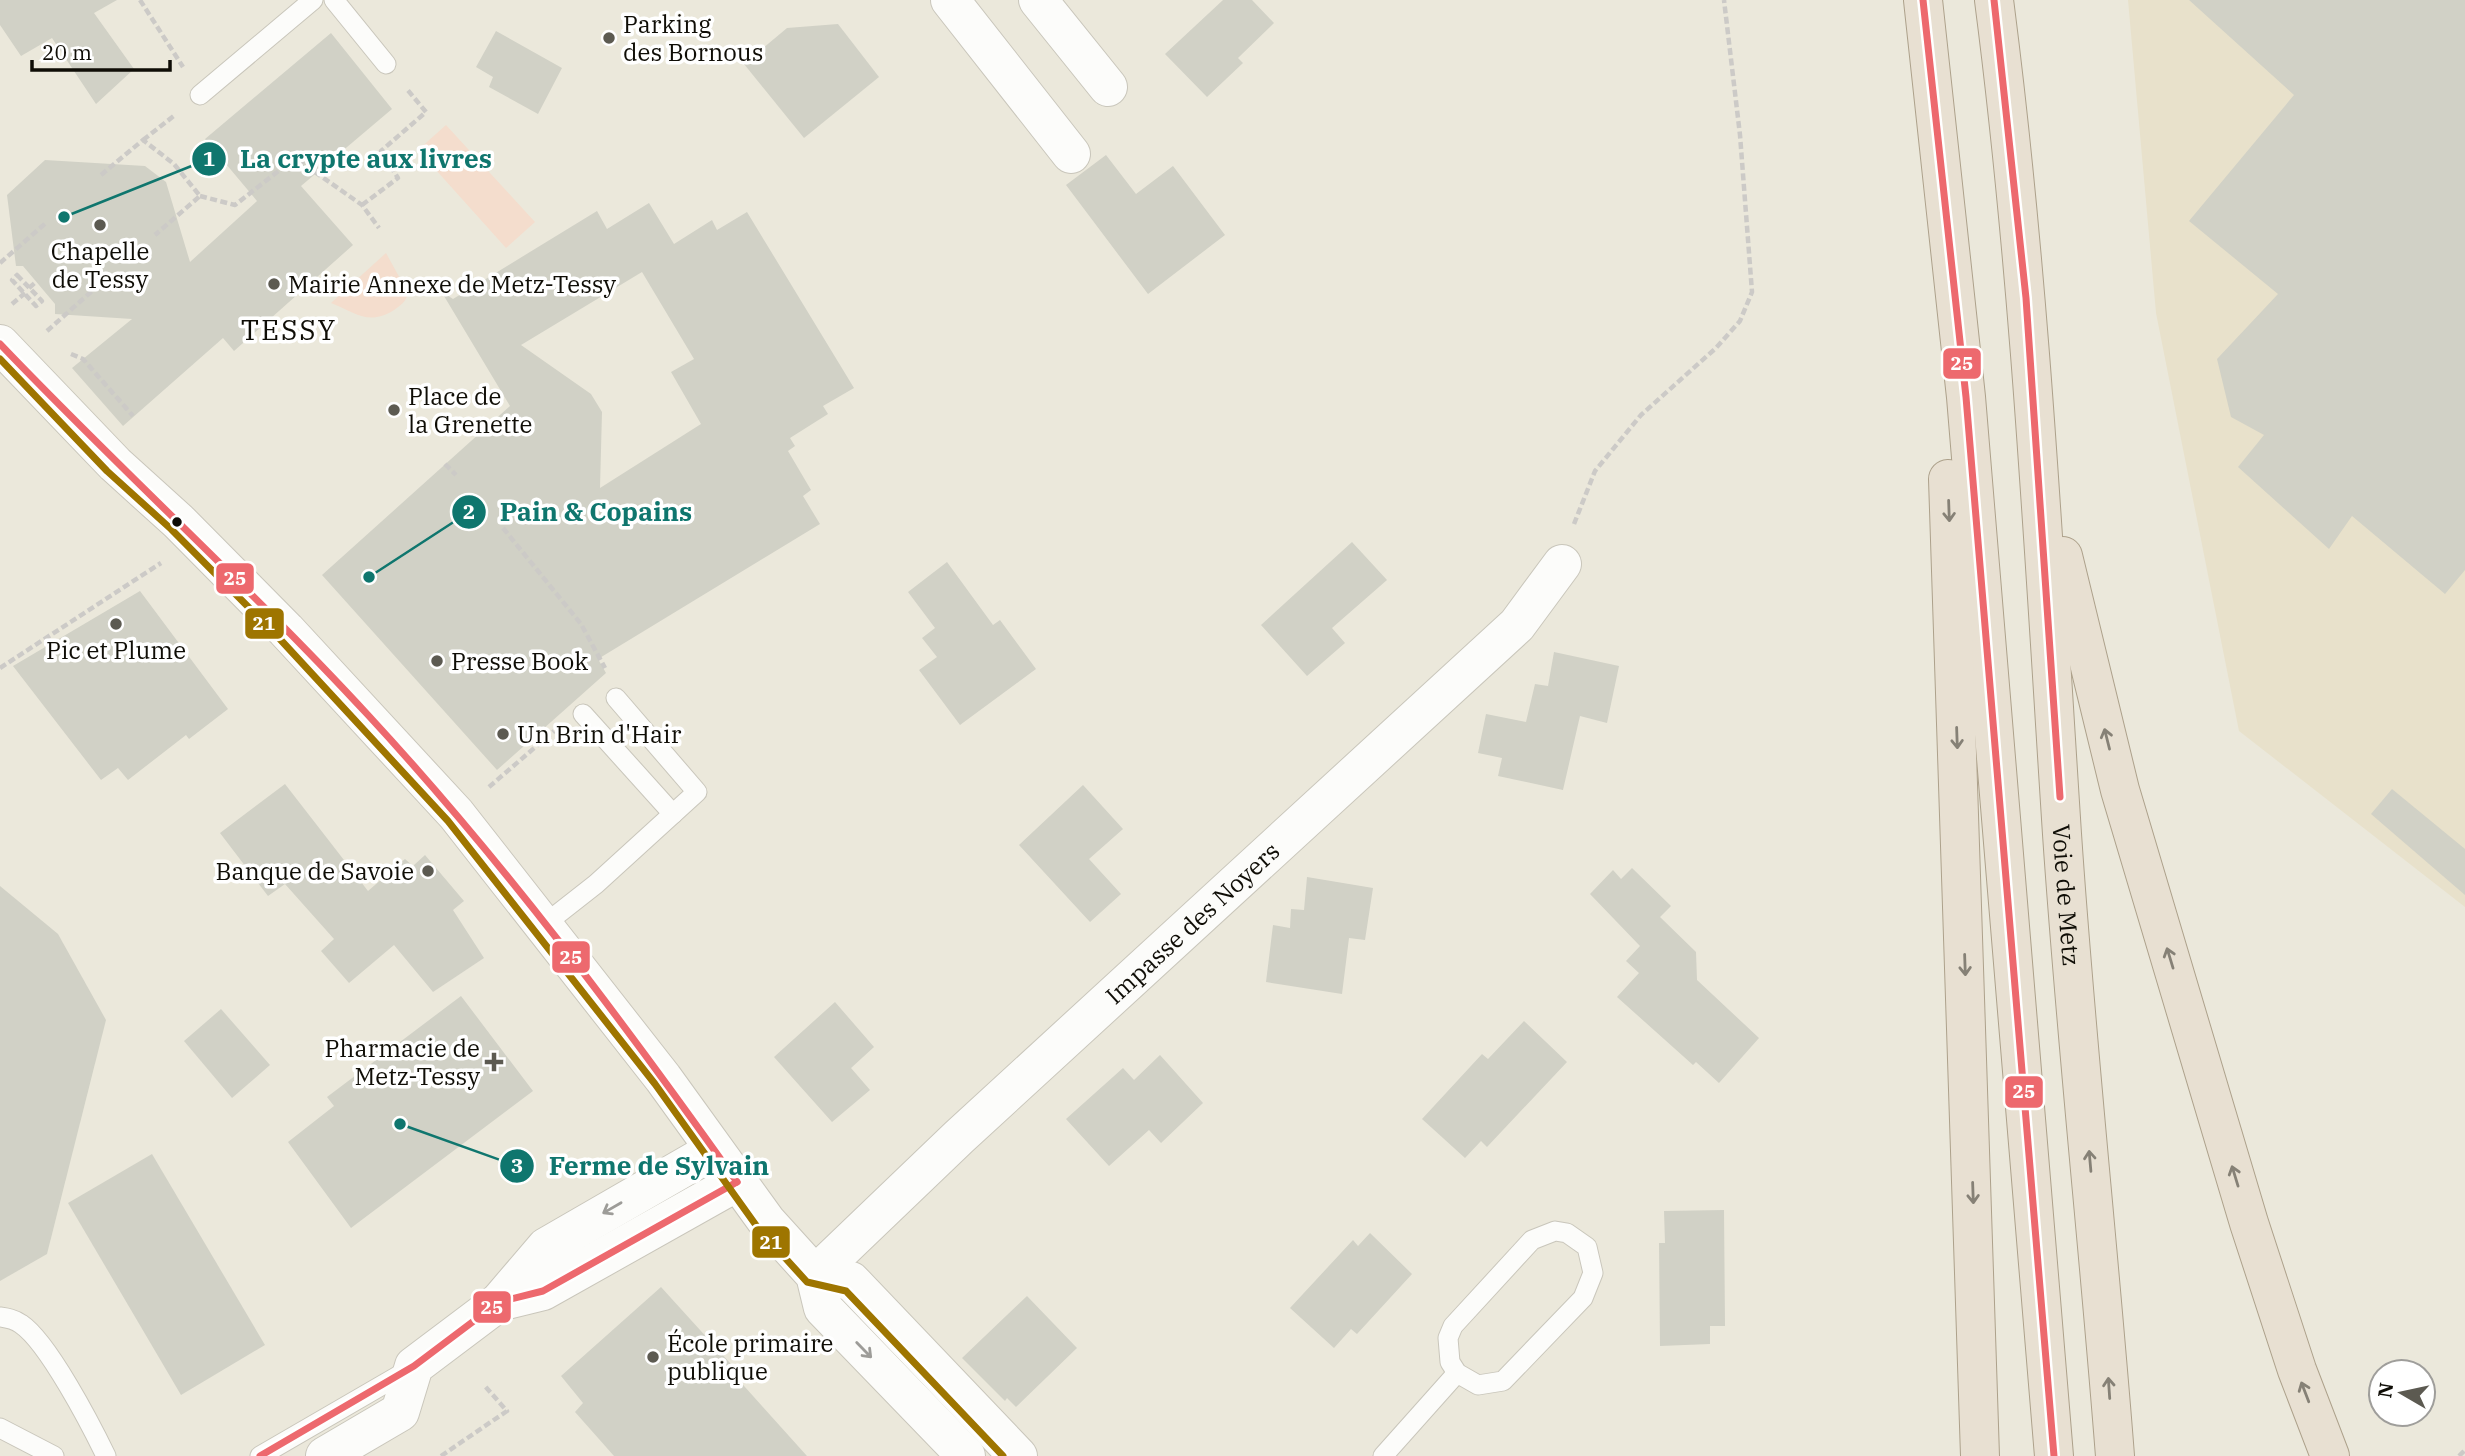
<svg xmlns="http://www.w3.org/2000/svg" width="2465" height="1456" font-family="'IBM Plex Serif',serif">
	<style>
		.built { fill: #e8e1cb }
		.green { fill: #f4ddcd }
		.building { fill: #d1d1c6; fill-rule: evenodd }
		.lines { fill: none; stroke-linecap: round; stroke-linejoin: round }
		.service-casing { stroke: #c9c6bb; stroke-width: 21 }
		.minor-casing { stroke: #c9c6bb; stroke-width: 40 }
		.tertiary-casing { stroke: #c9c6bb; stroke-width: 40 }
		.trunk-casing { stroke: #ada18b; stroke-width: 40 }
		.path { stroke: #cccac7; stroke-width: 4.5; stroke-dasharray: 7 3.5; stroke-linecap: butt }
		.service { stroke: #fcfcfa; stroke-width: 19 }
		.minor { stroke: #fcfcfa; stroke-width: 38 }
		.tertiary { stroke: #fcfcfa; stroke-width: 38 }
		.trunk { stroke: #e8e0d2; stroke-width: 38 }
		.bus-1-casing { stroke: #fff; stroke-width: 12 }
		.bus-2-casing { stroke: #fff; stroke-width: 12 }
		.bus-1 { stroke: #ed696e; stroke-width: 7 }
		.bus-2 { stroke: #9e7500; stroke-width: 7 }
		.oneway { stroke: #868176 }
		.oneway2 { stroke: #9d9c98 }
		.poi-dot { fill: #5c5a51; stroke: #fff; stroke-width: 2.5 }
		.bus-dot { fill: #0f0d06; stroke: #fff; stroke-width: 2.5 }
		.labels { text-anchor: middle; dominant-baseline: central; stroke-width: 7; stroke-linejoin: round; paint-order: stroke }
		.poi-label { font-size: 24px; fill: #0f0d06; stroke: #fff; text-anchor: start }
		.street-label { font-size: 24px; fill: #0f0d06; stroke: #fff }
		.quarter-label { font-size: 28px; letter-spacing: 2px; fill: #0f0d06; stroke: #fff }
		.leader { fill: none; stroke: #0f766e; stroke-width: 2.5 }
		.callout-dot { fill: #0f766e; stroke: #fff; stroke-width: 2.5 }
		.mark-label { font-size: 21px; text-anchor: middle; font-weight: bold; fill: #fff }
		.callout-label { font-size: 26px; text-anchor: middle; font-weight: bold; fill: #0f766e; stroke: #fff; stroke-width: 7; stroke-linejoin: round; paint-order: stroke }
		.line-badge { stroke: #fff; stroke-width: 2.5 }
		.badge-label { font-size: 19px; text-anchor: middle; font-weight: bold; fill: #fff }
	</style>
	<rect width="100%" height="100%" fill="#ebe8db"/>
	<path class="built" d="M2128,0h337v907l-226,-176 -83,-418z"/>
	<g class="green">
		<path d="M446,125l89,97 -29,26 -88,-98z"/>
		<path d="M386,253l22,40c-2,9 -7,12 -14,17 -25,16 -38,3 -63,-7z"/>
	</g>
	<g class="building">
		<path d="M0,0h117l-23,13 40,56 -38,35 -44,-66 -31,18 -21,-31z"/>
		<path d="M1223,0h29l22,23 -36,35 5,5 -36,34 -42,-43z"/>
		<path d="M2189,0h276v570l-20,24 -93,-78 -23,33 -91,-82 26,-32 -33,-18 -14,-58 61,-65 -89,-73 105,-126z"/>
		<path d="M838,24l41,53 -75,61 -60,-74 43,-36z"/>
		<path d="M496,31l66,37 -24,46 -49,-27 4,-10 -17,-10z"/>
		<path d="M331,33l61,76 -91,77 52,59 -119,106 -11,-13 -100,88 -51,-58 60,-49 -77,-5v-10l-32,-38h-7l-9,-71 38,-35 100,6 21,16 24,80 67,-61 -52,-62z"/>
		<path d="M1106,155l30,39 37,-28 52,69 -77,59 -82,-109z"/>
		<path d="M649,203l25,41 38,-24 5,10 30,-18 107,176 -31,18 5,8 -38,24 5,8 -7,5 23,39 -8,6 17,28 -222,135 8,14 -109,97 -175,-195 188,-169 -69,-115 12,8 144,-88 10,18zM642,272l52,87 -23,13 30,52 -101,64 2,-76 -11,-18 -70,-49z"/>
		<path d="M1352,542l35,38 -55,48 13,15 -38,33 -46,-51z"/>
		<path d="M947,562l46,63 7,-5 36,49 -76,56 -41,-55 18,-13 -15,-19 13,-10 -27,-36z"/>
		<path d="M140,591l88,118 -39,30 -3,-4 -58,45 -10,-12 -17,12 -88,-114z"/>
		<path d="M1554,652l65,14 -12,57 -27,-7 -17,74 -65,-14 4,-18 -24,-5 8,-39 40,8 9,-38 13,2z"/>
		<path d="M285,784l83,107 37,-32 8,7 12,-11 39,46 -11,9 31,48 -51,34 -39,-47 -45,38 -28,-32 13,-12 -49,-55 -17,12 -48,-63z"/>
		<path d="M1083,785l40,44 -34,30 32,35 -31,28 -71,-77z"/>
		<path d="M2392,789l73,60v46l-94,-81z"/>
		<path d="M1632,868l39,38 -11,11 36,35 1,28 62,58 -40,45 -23,-21 -3,3 -76,-68 22,-24 -13,-12 14,-15 -50,-52 23,-24 8,9z"/>
		<path d="M1307,877l66,11 -8,52 -16,-2 -7,56 -76,-12 7,-57 17,3 1,-19 13,1z"/>
		<path d="M0,886l58,48 48,86 -59,234 -47,27z"/>
		<path d="M461,996l72,95 -182,137 -63,-86 46,-36 -7,-9z"/>
		<path d="M835,1002l39,45 -23,21 19,22 -38,32 -58,-65z"/>
		<path d="M221,1009l49,56 -38,33 -48,-57z"/>
		<path d="M1524,1021l43,41 -80,85 -6,-6 -16,17 -43,-39 60,-65 6,5z"/>
		<path d="M1160,1055l43,48 -42,40 -12,-13 -40,36 -43,-47 57,-51 11,12z"/>
		<path d="M152,1154l113,191 -84,50 -113,-192z"/>
		<path d="M1724,1210l1,116h-15v18l-50,2 -1,-103h6l-1,-32z"/>
		<path d="M1370,1233l42,41 -55,60 -6,-5 -17,19 -44,-40 63,-68 5,6z"/>
		<path d="M661,1287l79,87 -4,3 71,79h-193l-39,-44 8,-9 -22,-27z"/>
		<path d="M1027,1296l50,52 -61,59 -9,-9 -2,3 -43,-43z"/>
	</g>
	<g class="lines">
		<defs>
			<g id="service">
				<path d="M334,0l52,64"/>
				<path d="M200,95l113,-95"/>
				<path d="M583,714l90,100"/>
				<path d="M545,924l51,-40 101,-92 -81,-94"/>
				<path d="M1555,1231l12,2 20,14 6,26 -10,25 -80,83 -25,4 -21,-12 -7,-11 -2,-24 5,-12 79,-86z"/>
				<path d="M0,1317c7,1 14,2 21,7 27,18 70,101 85,132"/>
				<path d="M0,1428l54,28"/>
				<path d="M260,1456l150,-87"/>
				<path d="M1383,1456l74,-83"/>
			</g>
			<g id="minor">
				<path d="M950,0l121,154"/>
				<path d="M1038,0l70,87"/>
				<path id="s1" d="M815,1275l144,-138 558,-512 45,-61"/>
				<path d="M499,1302l44,-11 194,-109"/>
				<path d="M325,1456l75,-44 14,-46 85,-64 47,-55 168,-97"/>
			</g>
			<g id="tertiary">
				<path d="M0,344l115,120 63,57 108,109 170,184 207,264 104,144 48,53 8,33 143,148"/>
				<path d="M815,1275l36,6 167,175"/>
			</g>
			<g id="trunk">
				<path d="M1923,0l43,397 88,1059"/>
				<path id="s2" d="M1994,0c36,277 50,556 68,834 14,208 37,415 53,622"/>
				<path d="M1948,479l32,977"/>
				<path d="M2063,556l57,234 129,433 48,147 33,86"/>
			</g>
		</defs>
		<use href="#service" class="service-casing"/>
		<use href="#minor" class="minor-casing"/>
		<use href="#tertiary" class="tertiary-casing"/>
		<use href="#trunk" class="trunk-casing"/>
		<g class="path">
			<path d="M140,0l43,67"/>
			<path d="M143,140l32,-25"/>
			<path d="M101,175l42,-35 31,24 26,32 -45,39"/>
			<path d="M200,196l35,9 60,-47 67,47 17,23"/>
			<path d="M362,205l36,-27 -17,-27 45,-39 -20,-24"/>
			<path d="M0,263l47,-41"/>
			<path d="M17,275l25,26 -6,5 -24,-26z"/>
			<path d="M29,288l8,-7"/>
			<path d="M12,304l13,-11"/>
			<path d="M47,331l54,-48"/>
			<path d="M71,354l12,5 50,57"/>
			<path d="M445,464l11,11"/>
			<path d="M1574,524l21,-53 46,-56 75,-67 24,-27 12,-29 -12,-157 -16,-135"/>
			<path d="M503,528l78,96 24,44"/>
			<path d="M0,668l161,-105"/>
			<path d="M489,787l65,-56"/>
			<path d="M441,1456l66,-45 -23,-26"/>
			<path d="M2459,1456l6,-6"/>
		</g>
		<use href="#service" class="service"/>
		<use href="#minor" class="minor"/>
		<use href="#tertiary" class="tertiary"/>
		<use href="#trunk" class="trunk"/>
		<defs>
			<g id="bus-1">
				<path d="M1923,0l43,397 88,1059"/>
				<path d="M1994,0l32,298 34,499"/>
				<path d="M0,344c120,126 250,243 368,371 135,146 254,305 369,467"/>
				<path d="M260,1456l154,-90 85,-64 44,-11 194,-109"/>
			</g>
			<path id="bus-2" d="M0,359l107,112 64,58 107,108 170,184 207,263 103,144 49,54 39,9 157,165"/>
		</defs>
		<use href="#bus-1" class="bus-1-casing"/>
		<use href="#bus-2" class="bus-2-casing"/>
		<use href="#bus-1" class="bus-1"/>
		<use href="#bus-2" class="bus-2"/>
	</g>
	<defs><path id="oneway-shaft" d="M-6 0H5M1.5-3L5.5 0L1.5 3" fill="none" stroke-width="1.6" stroke-linecap="round" stroke-linejoin="round" transform="scale(1.75)"/></defs>
	<g class="oneway">
		<use href="#oneway-shaft" transform="translate(1949 511) rotate(88)"/>
		<use href="#oneway-shaft" transform="translate(1957 738) rotate(88)"/>
		<use href="#oneway-shaft" transform="translate(2107 739) rotate(-104)"/>
		<use href="#oneway-shaft" transform="translate(2170 958) rotate(-107)"/>
		<use href="#oneway-shaft" transform="translate(1965 965) rotate(88)"/>
		<use href="#oneway-shaft" transform="translate(2090 1161) rotate(-95)"/>
		<use href="#oneway-shaft" transform="translate(2235 1176) rotate(-107)"/>
		<use href="#oneway-shaft" transform="translate(1973 1193) rotate(88)"/>
		<use href="#oneway-shaft" transform="translate(2109 1388) rotate(-94)"/>
		<use href="#oneway-shaft" transform="translate(2305 1392) rotate(-111)"/>
	</g>
	<g class="oneway2">
		<use href="#oneway-shaft" transform="translate(612 1208) rotate(150)"/>
		<use href="#oneway-shaft" transform="translate(864 1350) rotate(46)"/>
	</g>
	<g class="poi-dot">
		<circle cx="609" cy="38" r="7"/>
		<circle cx="100" cy="225" r="7"/>
		<circle cx="274" cy="284" r="7"/>
		<circle cx="394" cy="410" r="7"/>
		<circle cx="116" cy="624" r="7"/>
		<circle cx="437" cy="661" r="7"/>
		<circle cx="503" cy="734" r="7"/>
		<circle cx="428" cy="871" r="7"/>
		<path d="M490.5 1051.5h7v7h7v7h-7v7h-7v-7h-7v-7h7z"/>
		<circle cx="653" cy="1357" r="7"/>
	</g>
	<circle class="bus-dot" cx="177" cy="522" r="6"/>
	<g class="labels">
		<g class="poi-label">
			<text x="623" y="24">Parking<tspan x="623" dy="28">des Bornous</tspan></text>
			<text x="100" y="251" text-anchor="middle">Chapelle<tspan x="100" dy="28">de Tessy</tspan></text>
			<text x="288" y="284">Mairie Annexe de Metz-Tessy</text>
			<text x="408" y="396">Place de<tspan x="408" dy="28">la Grenette</tspan></text>
			<text x="116" y="650" text-anchor="middle">Pic et Plume</text>
			<text x="451" y="661">Presse Book</text>
			<text x="517" y="734">Un Brin d'Hair</text>
			<text x="414" y="871" text-anchor="end">Banque de Savoie</text>
			<text x="480" y="1048" text-anchor="end">Pharmacie de<tspan x="480" dy="28">Metz-Tessy</tspan></text>
			<text x="667" y="1343">École primaire<tspan x="667" dy="28">publique</tspan></text>
		</g>
		<g class="street-label">
			<text stroke="none"><textPath href="#s2" startOffset="898">Voie de Metz</textPath></text>
			<text stroke="none"><textPath href="#s1" startOffset="516">Impasse des Noyers</textPath></text>
		</g>
		<g class="quarter-label">
			<text x="289" y="329">TESSY</text>
		</g>
	</g>
	<path class="leader" d="M64 217L209 159M369 577L469 512M400 1124L517 1166"/>
	<g class="callout-dot">
		<circle cx="64" cy="217" r="7"/>
		<circle cx="369" cy="577" r="7"/>
		<circle cx="400" cy="1124" r="7"/>
		<circle cx="209" cy="159" r="18"/>
		<circle cx="469" cy="512" r="18"/>
		<circle cx="517" cy="1166" r="18"/>
	</g>
	<g class="mark-label">
		<text x="209" y="166">1</text>
		<text x="469" y="519">2</text>
		<text x="517" y="1173">3</text>
	</g>
	<g class="callout-label">
		<text x="366" y="168">La crypte aux livres</text>
		<text x="596" y="521">Pain &amp; Copains</text>
		<text x="659" y="1175">Ferme de Sylvain</text>
	</g>
	<g class="line-badge">
		<rect x="1942" y="347" width="40" height="33" rx="7" fill="#ed696e"/>
		<rect x="215" y="562" width="40" height="33" rx="7" fill="#ed696e"/>
		<rect x="244" y="607" width="41" height="33" rx="7" fill="#9e7500"/>
		<rect x="551" y="940" width="40" height="34" rx="7" fill="#ed696e"/>
		<rect x="2004" y="1075" width="40" height="34" rx="7" fill="#ed696e"/>
		<rect x="751" y="1225" width="40" height="34" rx="7" fill="#9e7500"/>
		<rect x="472" y="1290" width="40" height="34" rx="7" fill="#ed696e"/>
	</g>
	<g class="badge-label">
		<text x="1962" y="370">25</text>
		<text x="235" y="585">25</text>
		<text x="264" y="630">21</text>
		<text x="571" y="964">25</text>
		<text x="2024" y="1098">25</text>
		<text x="771" y="1249">21</text>
		<text x="492" y="1314">25</text>
	</g>
	<g transform="translate(2402 1393) rotate(279)"><circle r="33" fill="#ffffff" stroke="#9f9e9b" stroke-width="2"/>
	<path d="M0-5L12 26L0 18L-12 26Z" fill="#5c5a51"/>
	<text y="-10" font-size="19" font-weight="bold" text-anchor="middle" fill="#0f0d06">N</text>
	</g>
	<path d="M32 60v10h138v-10" fill="none" stroke="#0f0d06" stroke-width="3.5"/>
	<text x="42" y="60" font-size="21" fill="#0f0d06" stroke="#ffffff" stroke-width="5" paint-order="stroke">20 m</text>
</svg>
